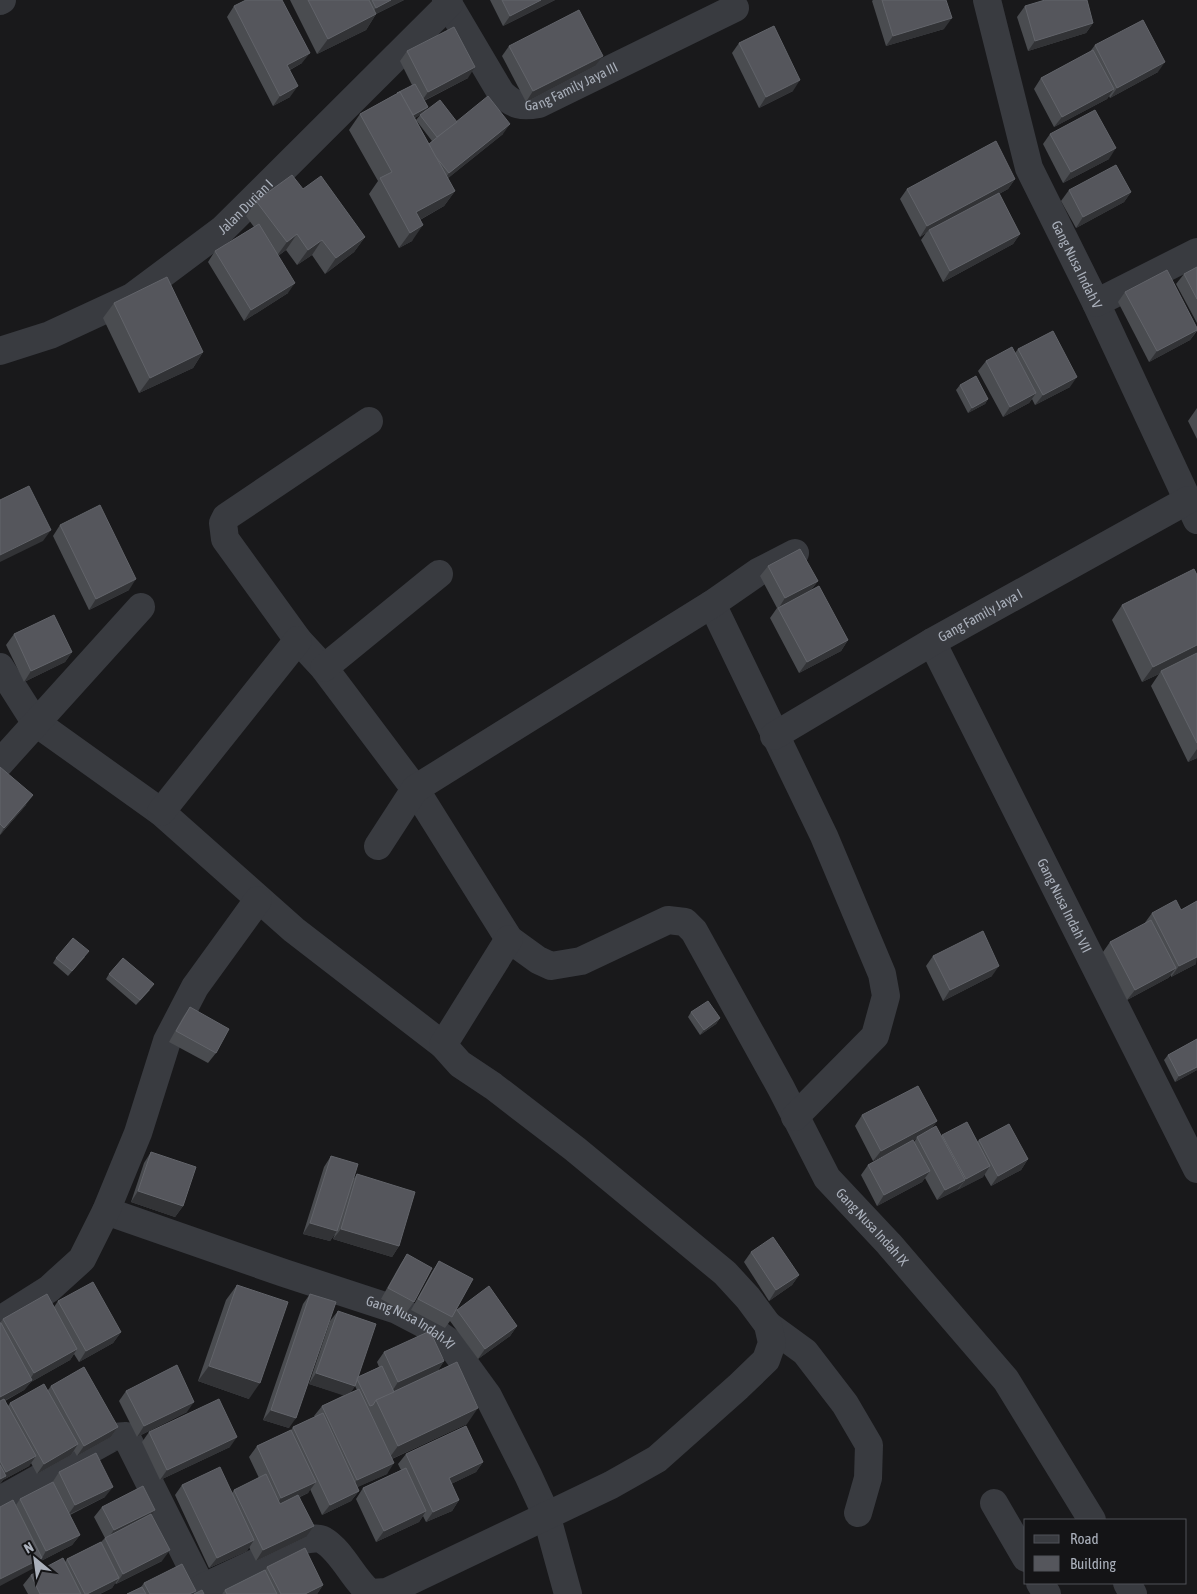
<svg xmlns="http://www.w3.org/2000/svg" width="1197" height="1594" font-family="'Asap Condensed',sans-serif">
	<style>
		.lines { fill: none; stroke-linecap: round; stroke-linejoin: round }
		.minor { stroke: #393b40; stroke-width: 28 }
		.wall { fill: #4a4c50; fill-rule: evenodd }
		.shaded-wall { fill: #323336 }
		.building { fill: #55565c; stroke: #62646a }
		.labels { text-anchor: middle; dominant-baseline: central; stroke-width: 4.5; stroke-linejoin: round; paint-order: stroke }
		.street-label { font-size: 14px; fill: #aab0bb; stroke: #141416 }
	</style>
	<rect width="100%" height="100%" fill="#19191b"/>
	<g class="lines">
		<g class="minor">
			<path id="s1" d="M446,0l55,93c13,13 21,14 38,11l196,-96"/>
			<path id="s2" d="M987,0l42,168 67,135 101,217"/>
			<path d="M0,1l2,-1"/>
			<path d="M1096,303l101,-51"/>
			<path id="s3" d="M0,351l50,-16 82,-38 91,-68 226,-225"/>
			<path id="s4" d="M369,421l-143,96 -3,6 2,16 73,101 26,28 91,121 94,150 29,21 13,6 30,-5 87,-41 17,2 9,9 87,157 46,90 62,66 117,136 86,140"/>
			<path d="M712,604l112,232 58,138 4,22 -11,40 -80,81"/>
			<path id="s5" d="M932,642l265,527"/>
			<path d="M0,667l35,55 126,90 133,118 149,115"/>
			<path d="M324,668l115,-94"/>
			<path id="s6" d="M774,736l158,-94 256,-142"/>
			<path d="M0,763l141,-156"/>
			<path d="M161,812l137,-172"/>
			<path d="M378,846l37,-57 297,-185 46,-32 37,-19"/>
			<path id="s7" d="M106,1211l178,62 113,37 25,13 26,18 40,55 40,79 18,39 22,80"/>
			<path d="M0,1320l49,-31 33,-30 24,-48 32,-78 29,-92 28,-54 63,-87"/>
			<path d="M768,1325l37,27 40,52 24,41 -1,33 -10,35"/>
			<path d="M0,1500l113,-63 13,-1 79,158"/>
			<path d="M994,1503l32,55"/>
			<path d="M1040,1583l7,11"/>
			<path d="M1127,1583l6,11"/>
			<path d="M202,1588l102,-48c6,-1 14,-3 19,0 19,11 30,39 47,53l17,-1 224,-107 46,-26 81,-72 28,-27 6,-17 -4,-18 -20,-27 -23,-25 -150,-124 -82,-63 -33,-22 -17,-19 66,-106"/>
		</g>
	</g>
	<g class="wall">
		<path d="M290,0h114l-28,14 -10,16 -49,24z"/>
		<path d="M490,0h65l-52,26z"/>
		<path d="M873,0h73l-2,29 -58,17 -14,-45z"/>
		<path d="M234,6l68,57 -12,7v27l-17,9 -46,-89z"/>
		<path d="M1025,6l68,17 -7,10 -58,18 -11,-34z"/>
		<path d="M739,43l54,48 -34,17 -27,-55z"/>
		<path d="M1095,45l63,27 -48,26 -1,-2 -2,3 -53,28 -20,-38 7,-11 48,-25z"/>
		<path d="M509,46l86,20 -69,36 -24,-46z"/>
		<path d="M407,51l61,27 -44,23 4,6 -3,5 32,10 46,12 -55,44 7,13 -11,15 -24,14 -8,21 -13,7 -30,-54 9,-13 -29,-51 11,-16 52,-29 -12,-24zM421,114l-5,6 16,21 -3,3 -14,-26z"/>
		<path d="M1050,134l59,25 -46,24 -20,-39z"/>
		<path d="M1015,179l-7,10 -9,5 21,40 -7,10 -70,38 -22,-42 5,-7 -6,4 -20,-38 7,-10z"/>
		<path d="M303,189l62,48 -11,15 -29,22 -13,-19 -15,10 -11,-15 -8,6 10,37 -44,28 -36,-59 7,-11 39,-24 -8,-11 10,-15z"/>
		<path d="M1069,190l62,2 -7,10 -48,26 -15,-27z"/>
		<path d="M1197,267v56l-21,-39 8,-10z"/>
		<path d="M1125,292l72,36v3l-7,9 -41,22 -31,-60z"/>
		<path d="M114,303l89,49 -10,16 -54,25 -36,-75z"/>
		<path d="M1018,349l52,38 -35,18 -3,-6 -3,4 -26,14 -25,-46 8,-10 29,-8z"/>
		<path d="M960,385l28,14 -3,5 -17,9 -12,-23z"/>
		<path d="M1197,408v31l-9,-18z"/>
		<path d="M60,525l69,65 -40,20 -36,-74z"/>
		<path d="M768,566l50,15 -7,9 37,50 -7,11 -42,22 -29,-55 7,-10 -17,-32z"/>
		<path d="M1197,575v183l-9,4 -37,-76 8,-12 -17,8 -30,-62 10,-15z"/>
		<path d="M14,634l58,18 -7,10 -41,20 -18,-37z"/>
		<path d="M0,767l26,38 -26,30z"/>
		<path d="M1197,901l-1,63 -25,13v-2l-3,3 -41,22 -24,-48 7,-10 34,-18 8,-11 29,-3z"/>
		<path d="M933,956l59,20 -49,25 -17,-35z"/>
		<path d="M85,957l-17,19 -15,-13 3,-5z"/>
		<path d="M109,974l41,16 -14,15 -30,-26z"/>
		<path d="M190,1007l26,46 -8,10 -39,-21 14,-25z"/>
		<path d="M691,1012l29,6 -4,6 -16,11 -12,-18z"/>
		<path d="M1197,1039v31l-22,12 -11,-22 4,-5z"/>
		<path d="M862,1115l75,6 -6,8 11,7v-1l35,7 2,-2 49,19 -7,11 -30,16 -7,-12 -1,3 -46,23 -12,-22 -3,4 -45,24 -16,-31 7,-10 46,-23 2,-3 -43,22 -18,-35z"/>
		<path d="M151,1152l32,54 -8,11 -44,-15 13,-39z"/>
		<path d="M331,1156l21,25 5,-7 42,72 -7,11 -59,-18 2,-5 -5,7 -27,-7 21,-67z"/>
		<path d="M751,1252l48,23 -7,10 -23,16 -25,-39z"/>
		<path d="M407,1254l7,48 -8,11 -25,-14 19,-34z"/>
		<path d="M439,1261l18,49 60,16 -7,10 -32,23 -28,-38 -5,7 -34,-18 21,-38z"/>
		<path d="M237,1285l12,114 -51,-18 28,-81z"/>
		<path d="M310,1294l-21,134 -26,-8 40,-116z"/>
		<path d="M58,1301l63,31 -8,11 -34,19 -5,-8 -4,6 -39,22 -7,8 -19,11 3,5 2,-3 38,-13 3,-4 67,41 -7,10 -34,19 -3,-5 -3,4 -34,19 -6,-11 -2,3 -26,14 -3,4v-161l3,-4 51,-12z"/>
		<path d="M338,1311l20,66 21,-10 -2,-5 7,-10 60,9 -7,11 30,52 -75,35 -5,15 -30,13 2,4 -8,10 -29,14 -12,-26 -2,4 -8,4 6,40 -50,24 -7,-14 -2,4 -38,17 -34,-73 7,-10 50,8 2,-3 25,-12 -10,-21 8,-11 34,-16 2,-3 22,-10 -1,-1 8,-10 22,-11 -35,-11 21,-63zM355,1386l2,4 -7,3z"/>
		<path d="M126,1391l61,21 -50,25 -18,-36z"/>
		<path d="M149,1432l81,15 -70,33 -18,-38z"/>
		<path d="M406,1454l77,8 -7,10 -25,12 8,16 -7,11 -26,11 -3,-6 -4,6 -43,20 -20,-43 7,-11 38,-18 -3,-6z"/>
		<path d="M59,1472l46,25 -35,18 10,20 -8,10 -33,17 -5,6 -18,-63 4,-6 32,-16z"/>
		<path d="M102,1507l50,8 10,46 -46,23 -1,-1 -3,5 -12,6h-72l-5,-9 8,-10 34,-13 2,-3 34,-17 4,-4 -11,-21z"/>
		<path d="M267,1567l56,18 -6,9h-95l3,-4 40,-20z"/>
		<path d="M144,1583l49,11h-66l14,-7z"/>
	</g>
	<g class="shaded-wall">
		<path d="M391,0h13l-36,18 8,-10z"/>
		<path d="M541,0h14l-52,26 7,-10z"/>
		<path d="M376,14l-10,16 -49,24 11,-15z"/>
		<path d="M952,18l-8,11 -58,17 7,-10z"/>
		<path d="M1093,23l-7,10 -58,18 7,-10z"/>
		<path d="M310,53l-8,10 -22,12 7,-10z"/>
		<path d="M603,56l-8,10 -69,36 7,-11z"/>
		<path d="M1165,62l-7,10 -48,26 7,-10z"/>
		<path d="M475,67l-7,11 -47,24 7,-10z"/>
		<path d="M800,80l-7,11 -34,17 7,-11z"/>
		<path d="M298,86l-8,11 -17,9 7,-10z"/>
		<path d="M1114,89l-7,10 -53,28 8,-10z"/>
		<path d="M428,107l-4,6 -17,9 4,-5z"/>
		<path d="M510,124l-7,10 -61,49 7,-10z"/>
		<path d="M1116,148l-7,11 -46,24 8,-11z"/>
		<path d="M1015,179l-7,10 -79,43v-2l-3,3 -6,4 7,-11z"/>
		<path d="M455,191l-11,15 -37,21 9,-15z"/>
		<path d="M1131,192l-7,10 -48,26 7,-11z"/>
		<path d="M423,225l-11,16 -13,7 11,-15z"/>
		<path d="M297,234l-11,16 -10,7 11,-15z"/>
		<path d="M1020,234l-7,10 -70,38 7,-11z"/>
		<path d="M365,237l-11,15 -29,22 11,-16z"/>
		<path d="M322,240l-10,15 -15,10 11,-15z"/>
		<path d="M295,283l-7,10 -44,28 7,-11z"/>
		<path d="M1197,330l-7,10 -41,22 8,-11z"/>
		<path d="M203,352l-10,16 -54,25 11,-15z"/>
		<path d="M1077,377l-7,10 -35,18 8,-10z"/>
		<path d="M1036,393l-7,10 -26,14 7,-10z"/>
		<path d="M988,399l-3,5 -17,9 4,-5z"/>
		<path d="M51,530l-8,11 -43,21v-7z"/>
		<path d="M136,579l-7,11 -40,20 7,-11z"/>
		<path d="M818,581l-8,10 -32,18 7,-11z"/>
		<path d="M848,640l-7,11 -42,22 8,-11z"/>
		<path d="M1197,645v10l-36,16 -2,3 -17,8 11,-15z"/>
		<path d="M72,652l-7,10 -41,20 7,-11z"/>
		<path d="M1197,749v9l-9,4z"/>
		<path d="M33,795l-7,10 -26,30 4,-7z"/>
		<path d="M1197,957l-1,7 -25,13 8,-11z"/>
		<path d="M999,966l-7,10 -49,25 7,-11z"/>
		<path d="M1176,968l-8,10 -41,22 8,-10z"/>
		<path d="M720,1018l-4,6 -16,11 4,-5z"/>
		<path d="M1197,1067v3l-22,12 4,-6z"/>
		<path d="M937,1121l-7,10 -13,6 -1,2 -43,22 8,-10z"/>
		<path d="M1028,1159l-7,11 -30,16 7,-10z"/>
		<path d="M990,1166l-7,11 -25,13 8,-11z"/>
		<path d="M930,1171l-8,11 -45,24 7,-11z"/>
		<path d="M965,1180l-8,10 -20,10 8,-10z"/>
		<path d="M138,1191l45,15 -8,11 -44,-15z"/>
		<path d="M310,1223l27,8 -7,10 -27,-7z"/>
		<path d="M341,1229l58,17 -7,11 -59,-18z"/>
		<path d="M799,1275l-7,10 -23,16 7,-11z"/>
		<path d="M517,1326l-7,10 -32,23 7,-10z"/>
		<path d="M121,1332l-8,11 -34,19 7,-11z"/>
		<path d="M77,1349l-7,11 -39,22 -7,8 -24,13v-6l28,-15 6,-9z"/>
		<path d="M444,1361l-7,11 -46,21 7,-11z"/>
		<path d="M209,1366l51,17 -11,16 -51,-18z"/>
		<path d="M316,1373l39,13 -7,11 -39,-13z"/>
		<path d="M194,1402l-7,10 -50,25 7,-11z"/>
		<path d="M478,1408l-11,16 -80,37 11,-15z"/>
		<path d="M271,1410l25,8 -7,10 -26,-8z"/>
		<path d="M118,1427l-7,10 -34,19 7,-10z"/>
		<path d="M237,1437l-7,10 -70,33 7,-10z"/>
		<path d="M78,1444l-7,11 -34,19 7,-10z"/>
		<path d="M36,1456l-7,10 -26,14 -3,4v-5l2,-1 4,-6z"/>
		<path d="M483,1462l-7,10 -35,17 8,-11z"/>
		<path d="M394,1463l-7,11 -38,17 8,-11z"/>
		<path d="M316,1482l-8,11 -35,16 8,-11z"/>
		<path d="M113,1487l-8,10 -37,18 7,-10z"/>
		<path d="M359,1491l-8,10 -29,14 8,-10z"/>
		<path d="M459,1500l-7,11 -26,11 7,-10z"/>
		<path d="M155,1510l-7,10 -42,21 8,-11z"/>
		<path d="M426,1511l-7,11 -43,20 8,-11z"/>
		<path d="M314,1526l-8,11 -50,24 7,-11z"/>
		<path d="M80,1535l-8,10 -33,17 -5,6 -34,18v-7l42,-21 4,-7z"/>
		<path d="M254,1540l-7,11 -38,17 8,-10z"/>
		<path d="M170,1550l-8,11 -46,23 7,-10z"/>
		<path d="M119,1578l-7,10 -12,6h-13z"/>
		<path d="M323,1585l-6,9h-12z"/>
	</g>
	<g class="building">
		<path d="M246,0h36l28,53 -23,12 11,21 -18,10 -46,-90z"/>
		<path d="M308,0h61l7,14 -48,25z"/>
		<path d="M372,0h19l-15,8z"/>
		<path d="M502,0h39l-31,16z"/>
		<path d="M882,0h64l6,18 -59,18z"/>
		<path d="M1045,0h42l6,23 -58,18 -10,-35z"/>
		<path d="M579,10l24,46 -70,35 -24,-45z"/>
		<path d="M1143,20l22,42 -48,26 -22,-43z"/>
		<path d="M774,26l26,54 -34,17 -27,-54z"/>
		<path d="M454,27l21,40 -47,25 -21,-41z"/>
		<path d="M1093,50l21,39 -52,28 -21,-39z"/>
		<path d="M415,84l13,23 -15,8 -13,-23 -3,1z"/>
		<path d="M400,92l55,99 -39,21 7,13 -13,8 -30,-55 12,-6 -32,-58z"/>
		<path d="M488,96l22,28 -61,49 -13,-16 -7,-13z"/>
		<path d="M440,100l17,22 -20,15 -17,-22z"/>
		<path d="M1095,110l21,38 -45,24 -21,-38z"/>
		<path d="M996,141l19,38 -88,47 -20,-37z"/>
		<path d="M1116,165l15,27 -48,25 -14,-27z"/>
		<path d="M292,175l11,14 18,-13 44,61 -29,21 -14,-18 -14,10 -11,-16 -10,8 -31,-41z"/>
		<path d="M999,193l21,41 -70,37 -21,-41z"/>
		<path d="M259,224l36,59 -44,27 -36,-59z"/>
		<path d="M1197,267v32l-13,-25z"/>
		<path d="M1167,270l30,58v2l-40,21 -32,-59z"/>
		<path d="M167,277l36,75 -53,26 -36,-75z"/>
		<path d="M1053,331l24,46 -34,18 -25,-46z"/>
		<path d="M1012,347l24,46 -26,14 -24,-46z"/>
		<path d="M976,376l12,23 -16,9 -12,-23z"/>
		<path d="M29,486l22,44 -51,25v-55z"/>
		<path d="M100,505l36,74 -40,20 -36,-74z"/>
		<path d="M800,549l18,32 -33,17 -17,-32z"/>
		<path d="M1194,569l3,6v70l-44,22 -31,-62z"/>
		<path d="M819,586l29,54 -41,22 -29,-54z"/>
		<path d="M54,615l18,37 -41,19 -17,-37z"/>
		<path d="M1197,653v90l-36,-72z"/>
		<path d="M0,767l33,28 -29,33 -4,-4z"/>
		<path d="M1176,900l5,10 16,-9v56l-18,9 -27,-53z"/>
		<path d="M1151,920l25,48 -41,22 -25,-48z"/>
		<path d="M983,931l16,35 -49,24 -17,-34z"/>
		<path d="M73,938l16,13 -17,20 -16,-13z"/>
		<path d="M123,958l31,26 -14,16 -31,-26z"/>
		<path d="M708,1001l12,17 -16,12 -13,-18z"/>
		<path d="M190,1007l39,22 -13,24 -40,-22z"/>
		<path d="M1197,1039v28l-18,9 -11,-21z"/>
		<path d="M918,1086l19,35 -56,30 -19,-36z"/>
		<path d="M967,1122l23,44 -24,13 -24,-44z"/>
		<path d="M1009,1124l19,35 -30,17 -19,-36z"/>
		<path d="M936,1126l29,54 -20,10 -28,-53z"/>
		<path d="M913,1140l17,31 -46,24 -16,-30z"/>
		<path d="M151,1152l45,15 -13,39 -45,-15z"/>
		<path d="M331,1156l27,8 -21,67 -27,-8z"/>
		<path d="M357,1174l58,18 -16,54 -58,-17z"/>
		<path d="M773,1237l26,38 -23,15 -25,-38z"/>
		<path d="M407,1254l25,14 -18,34 -26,-14z"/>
		<path d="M439,1261l34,18 -21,38 -34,-18z"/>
		<path d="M93,1282l28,50 -35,19 -28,-50z"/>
		<path d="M237,1285l51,17 -28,81 -51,-17z"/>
		<path d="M489,1286l28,40 -32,23 -28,-39z"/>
		<path d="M47,1294l30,55 -43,24 -31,-54z"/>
		<path d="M310,1294l26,8 -40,116 -25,-8z"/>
		<path d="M338,1311l38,13 -21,62 -39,-13z"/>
		<path d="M0,1323h1l31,57 -32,17z"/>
		<path d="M430,1331l14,30 -46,21 -14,-30z"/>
		<path d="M457,1362l21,46 -80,38 -22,-46z"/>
		<path d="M177,1365l17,37 -50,24 -18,-35z"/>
		<path d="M382,1366l12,26 -18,8 -3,5 -3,1 -13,-27 1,-2z"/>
		<path d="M84,1367l34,60 -34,19 -33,-60z"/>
		<path d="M44,1384l34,60 -34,20 -34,-61z"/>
		<path d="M359,1389l35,74 -37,17 -35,-74z"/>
		<path d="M4,1399l32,57 -30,16 -6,-11v-60z"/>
		<path d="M219,1399l18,38 -70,33 -18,-38z"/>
		<path d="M323,1413l36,78 -29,14 -37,-78z"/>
		<path d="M466,1426l17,36 -34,16 10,22 -26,12 -27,-58z"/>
		<path d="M291,1430l25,52 -35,16 -24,-52z"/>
		<path d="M96,1453l17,34 -38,18 -16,-33z"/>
		<path d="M0,1465l6,11 -6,3z"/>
		<path d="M220,1467l34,73 -37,18 -35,-73z"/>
		<path d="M406,1468l20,43 -42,20 -21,-43z"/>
		<path d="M266,1474l14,30 18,-9 16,31 -51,24 -29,-60z"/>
		<path d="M53,1482l27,53 -34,16 -26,-52z"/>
		<path d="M143,1486l12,24 -41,20 -12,-23z"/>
		<path d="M13,1500l29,58 -42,21v-72z"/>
		<path d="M151,1514l19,36 -47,24 -18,-36z"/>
		<path d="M101,1542l18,36 -32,16h-2l-18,-35z"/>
		<path d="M305,1548l18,37 -18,9h-24l-14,-27z"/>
		<path d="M63,1558l18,36h-41l-9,-19z"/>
		<path d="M182,1564l14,27 -7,3h-39l-6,-11z"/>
		<path d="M265,1570l12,24h-50l-2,-4z"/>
		<path d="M142,1587l4,7h-19z"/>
		<path d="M202,1590l2,4h-10z"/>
	</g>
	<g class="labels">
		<g class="street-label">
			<text stroke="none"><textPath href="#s1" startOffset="186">Gang Family Jaya III</textPath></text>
			<text stroke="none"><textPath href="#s3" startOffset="288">Jalan Durian I</textPath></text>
			<text stroke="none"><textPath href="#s2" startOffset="281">Gang Nusa Indah V</textPath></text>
			<text stroke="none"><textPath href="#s6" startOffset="239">Gang Family Jaya I</textPath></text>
			<text stroke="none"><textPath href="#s5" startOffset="295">Gang Nusa Indah VII</textPath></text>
			<text stroke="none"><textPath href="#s4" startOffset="1240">Gang Nusa Indah IX</textPath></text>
			<text stroke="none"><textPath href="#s7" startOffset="325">Gang Nusa Indah XI</textPath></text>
		</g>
	</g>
	<rect x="1024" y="1519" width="162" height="65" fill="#141416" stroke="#505258"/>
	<rect x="1034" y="1535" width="25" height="8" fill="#393b40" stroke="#505258"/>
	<text x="1070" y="1544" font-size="15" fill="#aab0bb">Road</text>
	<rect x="1034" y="1556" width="25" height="15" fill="#55565c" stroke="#505258"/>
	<text x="1070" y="1569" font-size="15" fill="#aab0bb">Building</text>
	<g transform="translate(35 1559) rotate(331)" stroke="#141416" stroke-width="4" paint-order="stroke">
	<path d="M0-4L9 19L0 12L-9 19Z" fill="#aab0bb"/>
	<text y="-8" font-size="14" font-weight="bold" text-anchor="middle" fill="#aab0bb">N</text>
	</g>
</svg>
